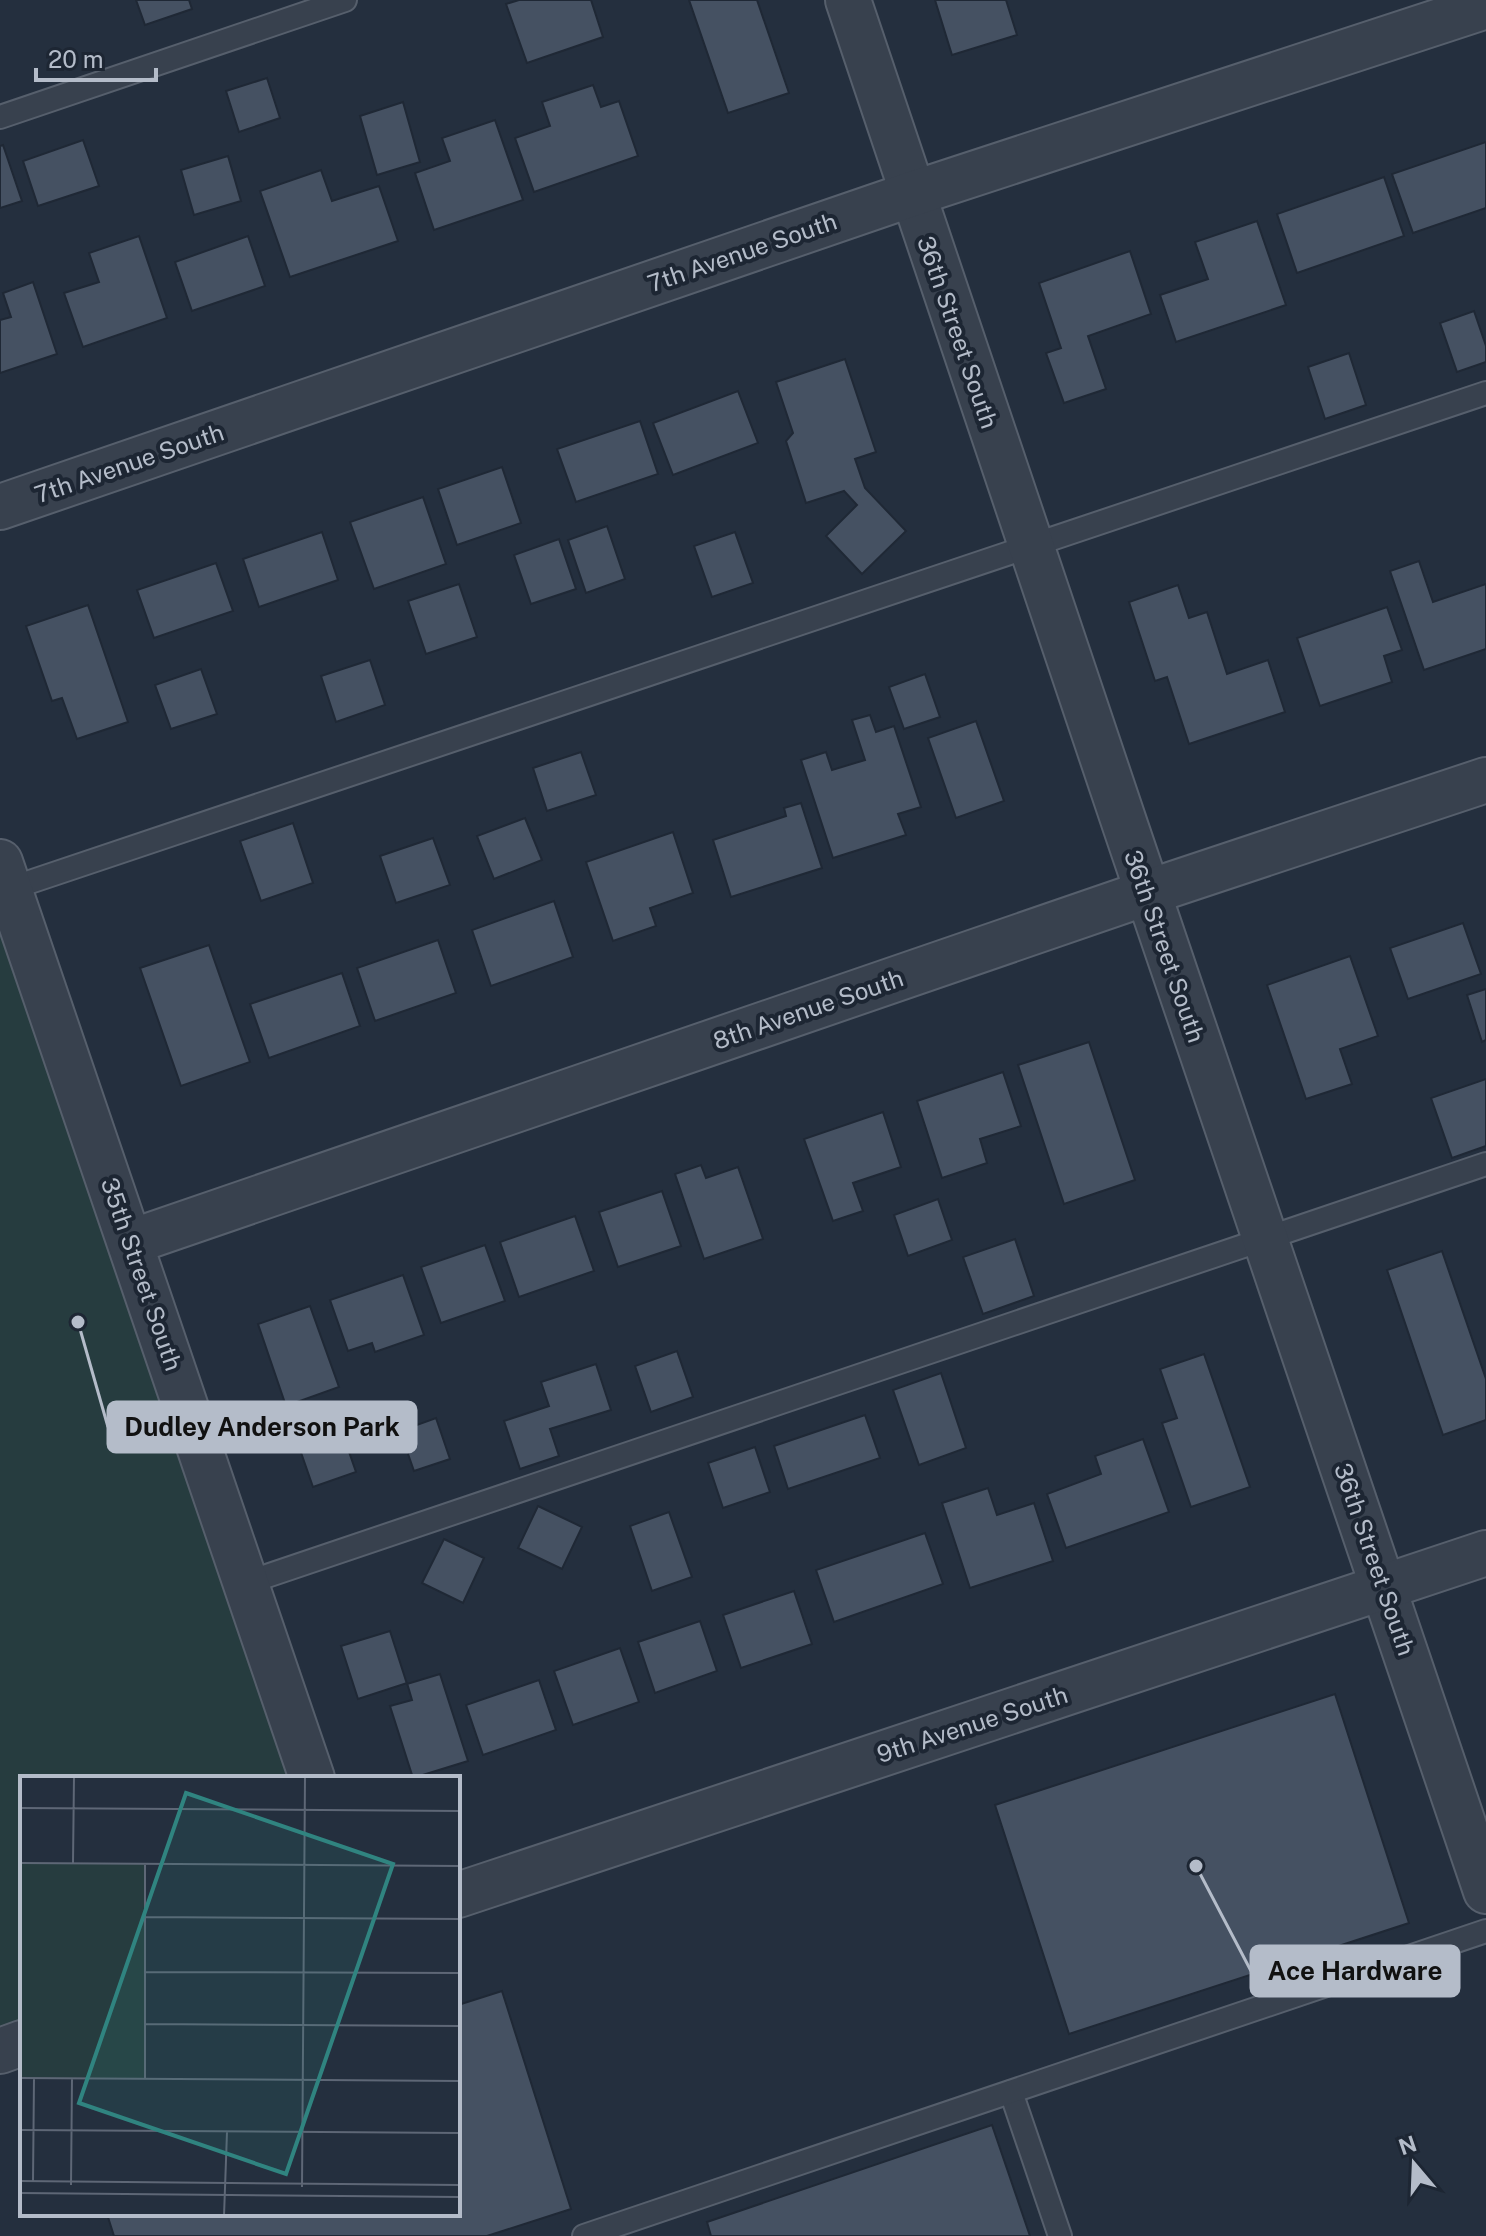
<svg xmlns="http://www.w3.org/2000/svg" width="1486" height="2236" font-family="'Public Sans',sans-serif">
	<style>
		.green { fill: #263c3f }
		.building { fill: #455162; stroke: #1f2835; stroke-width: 2 }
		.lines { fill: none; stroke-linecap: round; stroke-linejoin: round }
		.service-casing { stroke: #565f6c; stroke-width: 26 }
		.minor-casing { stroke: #565f6c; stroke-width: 48 }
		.service { stroke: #38414e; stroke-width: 22 }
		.minor { stroke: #38414e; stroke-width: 44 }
		.labels { text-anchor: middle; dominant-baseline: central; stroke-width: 8; stroke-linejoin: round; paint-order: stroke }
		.street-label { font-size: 24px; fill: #b4bcc9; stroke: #1d2633 }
		.inset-road { fill: none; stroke: #5e6776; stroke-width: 2 }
		.view { fill: #308480; fill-opacity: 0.15; stroke: #308480; stroke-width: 4 }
		.inset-edge { fill: none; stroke: #b4bcc9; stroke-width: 4 }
		.leader { fill: none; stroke: #b4bcc9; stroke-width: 3 }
		.callout-dot { fill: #b4bcc9; stroke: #1d2633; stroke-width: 3 }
		.callout { fill: #b4bcc9; stroke: #b4bcc9; stroke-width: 3 }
		.callout-label { font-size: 26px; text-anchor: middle; font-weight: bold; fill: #111 }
	</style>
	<rect width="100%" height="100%" fill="#242f3e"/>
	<path class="green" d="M0,865l312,913h-290v265l-22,8z"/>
	<g class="building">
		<path d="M136,0h53l3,9 -47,16z"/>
		<path d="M519,0h72l12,37 -76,26 -21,-59z"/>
		<path d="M689,0h68l32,93 -61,20z"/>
		<path d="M935,0h71l11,35 -65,20z"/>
		<path d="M267,78l13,40 -41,14 -13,-41z"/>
		<path d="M593,85l8,22 18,-6 19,55 -104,36 -19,-54 35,-12 -8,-24z"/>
		<path d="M403,102l17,60 -43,13 -17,-59z"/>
		<path d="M495,120l28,80 -89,30 -19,-57 35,-12 -8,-23z"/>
		<path d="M83,140l16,46 -61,20 -15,-45z"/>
		<path d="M1486,142v66l-73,25 -21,-59z"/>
		<path d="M3,145l19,56 -22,7v-62z"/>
		<path d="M228,156l13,45 -47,14 -13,-45z"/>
		<path d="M321,170l11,31 47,-15 19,55 -108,36 -30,-86z"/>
		<path d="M1384,177l20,59 -107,37 -20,-59z"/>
		<path d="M1257,221l29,84 -110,37 -16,-47 48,-16 -13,-37z"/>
		<path d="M139,236l28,82 -84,29 -19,-54 35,-11 -10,-29z"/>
		<path d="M248,236l17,50 -73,25 -17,-49z"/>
		<path d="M1130,251l21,63 -63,22 18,53 -42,14 -18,-50 15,-5 -22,-65z"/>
		<path d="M33,282l24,72 -57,19v-53l11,-3 -8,-24z"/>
		<path d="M1474,311l12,35v16l-29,10 -17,-49z"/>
		<path d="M1349,353l17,52 -41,14 -17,-52z"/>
		<path d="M845,359l31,93 -21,7 10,29 41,43 -44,43 -36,-38 31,-31 -13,-14 -38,12 -20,-62 7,-8 -17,-51z"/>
		<path d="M738,391l20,52 -85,32 -20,-52z"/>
		<path d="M640,421l18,53 -82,28 -19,-53z"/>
		<path d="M502,467l19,56 -64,22 -19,-56z"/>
		<path d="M423,497l23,67 -72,25 -24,-67z"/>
		<path d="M607,526l18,53 -39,14 -18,-53z"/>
		<path d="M322,532l16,48 -79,27 -16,-48z"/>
		<path d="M735,532l18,51 -41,14 -18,-51z"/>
		<path d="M559,539l17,50 -45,15 -17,-49z"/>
		<path d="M1419,561l14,41 53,-18v65l-62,21 -34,-99z"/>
		<path d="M216,563l17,48 -79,27 -17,-48z"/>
		<path d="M459,584l18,53 -51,17 -18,-53z"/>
		<path d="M1178,585l11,33 18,-6 20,62 41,-14 17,52 -96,32 -22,-67 -12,4 -26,-79z"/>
		<path d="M88,605l40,117 -51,17 -15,-41 -10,3 -26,-75z"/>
		<path d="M1387,607l15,43 -18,6 8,26 -72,24 -23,-68z"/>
		<path d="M370,660l15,45 -49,17 -15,-46z"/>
		<path d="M201,669l16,45 -46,15 -16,-44z"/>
		<path d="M925,674l15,43 -36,12 -15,-42z"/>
		<path d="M870,715l6,17 18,-6 27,81 -23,7 8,21 -73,23 -32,-98 25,-8 6,18 33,-10 -13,-40z"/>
		<path d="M976,721l28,80 -48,17 -28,-80z"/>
		<path d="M581,752l15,43 -49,16 -14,-43z"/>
		<path d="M801,803l21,65 -91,29 -18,-57 73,-24 -2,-8z"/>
		<path d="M525,818l17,42 -48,19 -17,-43z"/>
		<path d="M293,823l20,60 -52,18 -21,-60z"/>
		<path d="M673,832l20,61 -43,15 6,18 -43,15 -27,-79z"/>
		<path d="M433,838l17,47 -54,18 -16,-47z"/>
		<path d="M554,901l19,56 -82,29 -19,-56z"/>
		<path d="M1463,923l18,51 -73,25 -18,-51z"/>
		<path d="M438,940l18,53 -81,28 -18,-53z"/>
		<path d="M209,945l41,117 -69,24 -41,-118z"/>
		<path d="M1350,956l28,80 -38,13 12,35 -46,15 -39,-114z"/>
		<path d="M342,973l18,53 -91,32 -19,-54z"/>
		<path d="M1486,989v51l-4,2 -15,-47z"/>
		<path d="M1089,1042l46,138 -71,24 -46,-139z"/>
		<path d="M1003,1072l18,54 -41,13 7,24 -45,15 -25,-77z"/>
		<path d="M1486,1079v67l-34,12 -21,-60z"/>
		<path d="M883,1112l18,55 -48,16 10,28 -30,10 -29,-82z"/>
		<path d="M701,1165l5,13 32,-11 25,72 -59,20 -29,-85z"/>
		<path d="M662,1191l19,55 -63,21 -19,-55z"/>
		<path d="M938,1199l14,41 -44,16 -14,-41z"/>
		<path d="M575,1216l19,55 -75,26 -19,-55z"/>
		<path d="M1015,1239l19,57 -51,18 -20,-57z"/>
		<path d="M485,1245l20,56 -64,22 -20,-56z"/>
		<path d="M1442,1251l44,128v41l-43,15 -56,-165z"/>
		<path d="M403,1275l21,60 -49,17 -3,-9 -24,8 -18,-51z"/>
		<path d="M310,1306l29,81 -53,19 -28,-82z"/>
		<path d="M677,1351l16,46 -42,15 -16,-46z"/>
		<path d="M1204,1354l46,133 -59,20 -29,-84 15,-5 -17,-49z"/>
		<path d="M596,1364l15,46 -61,19 9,27 -39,13 -16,-48 45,-15 -8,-24z"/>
		<path d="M941,1373l25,75 -47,17 -26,-75z"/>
		<path d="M865,1415l15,43 -92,31 -14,-43z"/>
		<path d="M436,1418l14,41 -36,12 -14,-40z"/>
		<path d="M340,1426l16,46 -43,15 -16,-46z"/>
		<path d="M1143,1439l26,73 -103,36 -19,-54 54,-20 -6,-18z"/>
		<path d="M755,1447l15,45 -47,16 -15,-45z"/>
		<path d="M988,1488l9,27 37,-12 19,58 -83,27 -28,-85z"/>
		<path d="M538,1506l44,21 -20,42 -44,-21z"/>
		<path d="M669,1512l23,65 -40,14 -22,-65z"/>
		<path d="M925,1533l18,51 -109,38 -18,-52z"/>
		<path d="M444,1539l40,19 -21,45 -41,-20z"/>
		<path d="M794,1591l18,53 -71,24 -18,-53z"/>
		<path d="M700,1621l17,50 -62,22 -17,-51z"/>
		<path d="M390,1631l17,53 33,-10 28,87 -55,17 -23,-72 22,-6 -5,-17 -49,16 -17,-53z"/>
		<path d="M620,1648l19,54 -66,23 -19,-54z"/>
		<path d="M539,1680l17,50 -73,25 -17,-50z"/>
		<path d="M1335,1694l74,229 -340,111 -74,-229z"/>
		<path d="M502,1991l69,218 -84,27h-373l-7,-22h351v-209z"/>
		<path d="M992,2125l38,111h-319l-4,-14z"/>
	</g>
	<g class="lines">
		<defs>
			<g id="service">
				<path d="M0,117l345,-117"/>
				<path d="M9,889l1477,-496"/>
				<path d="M246,1583l1240,-419"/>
				<path d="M1011,2092l49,144"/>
				<path d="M584,2236l902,-305"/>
			</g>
			<g id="minor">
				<path d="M848,0c207,632 429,1260 638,1891"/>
				<path d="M0,507l912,-313 574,-188"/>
				<path d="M0,862l312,916"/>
				<path d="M131,1242l1015,-349 340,-113"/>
				<path d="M458,1895l1028,-342"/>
				<path d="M0,2051l22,-8"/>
			</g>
		</defs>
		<use href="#service" class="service-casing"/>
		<use href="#minor" class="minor-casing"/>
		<use href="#service" class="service"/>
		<use href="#minor" class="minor"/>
	</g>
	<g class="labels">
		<g class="street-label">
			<text transform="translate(742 252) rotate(-19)">7th Avenue South</text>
			<text transform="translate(958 332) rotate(71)">36th Street South</text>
			<text transform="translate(129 463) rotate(-19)">7th Avenue South</text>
			<text transform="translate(1165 946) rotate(71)">36th Street South</text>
			<text transform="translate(808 1009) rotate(-19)">8th Avenue South</text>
			<text transform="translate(142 1274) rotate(71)">35th Street South</text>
			<text transform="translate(1375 1559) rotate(71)">36th Street South</text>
			<text transform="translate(972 1724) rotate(-18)">9th Avenue South</text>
		</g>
	</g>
	<g transform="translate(20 1776)">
		<rect width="440" height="440" fill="#242f3e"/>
		<path d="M0,87h125v215h-125z" fill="#263c3f"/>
		<path class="inset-road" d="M0,32l440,3M0,87l440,3M53,87l1,-87M125,141l315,2M125,196l315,1M125,248l315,2M0,302l440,3M125,302v-215M0,354l440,3M0,405l440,4M13,405l1,-103M51,409l1,-107M282,411l3,-411M0,417l440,4M204,440l3,-84"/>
		<path class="view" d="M166,17l207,71 -107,310 -207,-71z"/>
		<rect width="440" height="440" class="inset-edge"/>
	</g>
	<path class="leader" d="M78 1322L108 1427M1196 1866L1251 1971"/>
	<g class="callout-dot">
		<circle cx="78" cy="1322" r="8"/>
		<circle cx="1196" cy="1866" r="8"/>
	</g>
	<g class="callout">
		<rect x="108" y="1402" width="308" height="50" rx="8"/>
		<rect x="1251" y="1946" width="208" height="50" rx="8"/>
	</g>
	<g class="callout-label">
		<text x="262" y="1436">Dudley Anderson Park</text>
		<text x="1355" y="1980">Ace Hardware</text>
	</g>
	<g transform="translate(1414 2164) rotate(341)" stroke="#1d2633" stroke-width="6" paint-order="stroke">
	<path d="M0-6L14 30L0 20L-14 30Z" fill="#b4bcc9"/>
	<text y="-12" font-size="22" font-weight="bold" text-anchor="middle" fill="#b4bcc9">N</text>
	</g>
	<path d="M36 68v12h120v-12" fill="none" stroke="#b4bcc9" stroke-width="4"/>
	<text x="48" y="68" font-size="24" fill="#b4bcc9" stroke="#1d2633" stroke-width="6" paint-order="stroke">20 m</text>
</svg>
